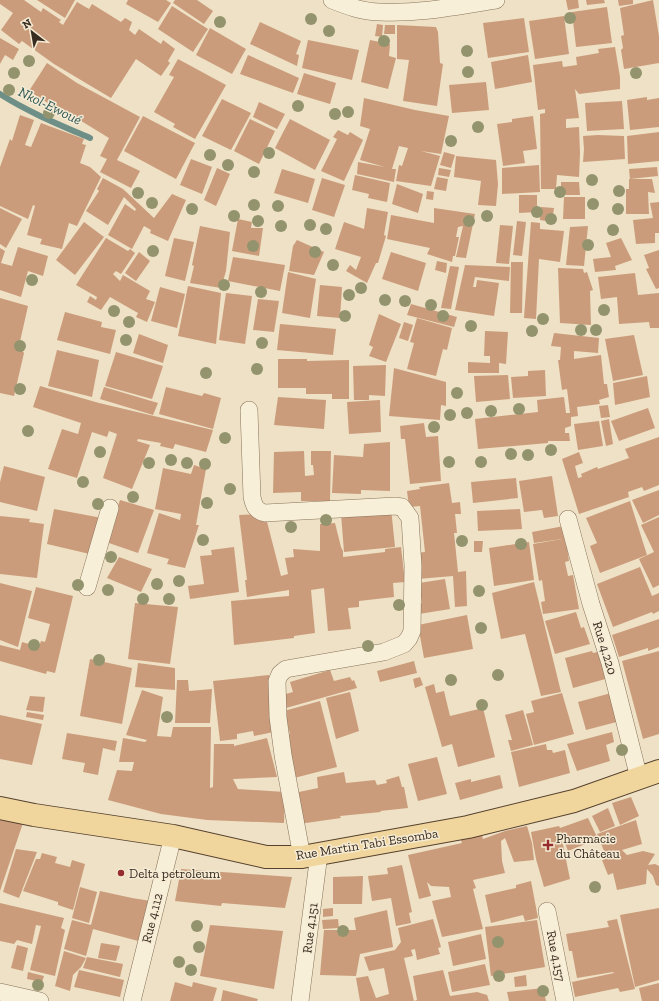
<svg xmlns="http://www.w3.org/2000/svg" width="659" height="1001" font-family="'Zilla Slab',serif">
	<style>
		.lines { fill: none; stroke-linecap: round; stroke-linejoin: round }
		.stream { stroke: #6d8f87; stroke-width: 6 }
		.building { fill: #cb9c7b }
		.street-casing { stroke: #88735b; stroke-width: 18 }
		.primary-casing { stroke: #56412f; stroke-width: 24 }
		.street { stroke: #f8efd8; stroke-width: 17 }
		.primary { stroke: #f0d69d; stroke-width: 22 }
		.tree { fill: #93946e }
		.poi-dot { fill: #962c2d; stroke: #f5ebd4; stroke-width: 1.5 }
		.labels { text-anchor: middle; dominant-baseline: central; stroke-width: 3; stroke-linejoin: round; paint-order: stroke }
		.street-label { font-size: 13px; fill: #382b1f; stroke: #f5ebd4 }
		.poi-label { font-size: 13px; fill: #382b1f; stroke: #f5ebd4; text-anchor: start }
		.water-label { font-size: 14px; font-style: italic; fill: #2e5855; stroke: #f5ebd4 }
	</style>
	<rect width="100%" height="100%" fill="#eee1c5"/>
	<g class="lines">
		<path class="stream" d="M0,94c28,18 60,31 90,44"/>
	</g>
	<g class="building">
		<path d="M0,0h24l17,12 2,-4 18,12 -2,2 4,3 14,-23 12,7 3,-5 29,18 4,-4 7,4 -3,8 6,5 4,-6 22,15 2,-4 12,9 -7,12 2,2 -9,13 -25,-17 -25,39 -57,-34 -32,-23 -3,3 -18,-14 12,-17 -13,-9z"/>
		<path d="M37,0h38l-10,18z"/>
		<path d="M128,0h38l5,3 -13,19 -32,-18z"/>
		<path d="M175,0h22l16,11 -9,13 -31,-21z"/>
		<path d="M566,0h12l1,8 -11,2z"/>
		<path d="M586,0h18l1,3 -18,2z"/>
		<path d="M618,0h15v4l-14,2z"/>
		<path d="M653,0l6,36v27l-35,6 -3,-19 2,-2 -2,-12 3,-1 -4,-27z"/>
		<path d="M172,6l36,23 -15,23 -35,-23z"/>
		<path d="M607,7l5,36 -36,4 -4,-35z"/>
		<path d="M564,16l5,38 -34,5 -6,-38z"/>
		<path d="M524,18l5,34 -41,6 -5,-35z"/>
		<path d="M260,22l41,19 -5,13 3,1 -2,11 -47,-22z"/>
		<path d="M377,24l6,1 -1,12 -7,-1z"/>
		<path d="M385,25h10v9h-11z"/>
		<path d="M397,25l39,2 2,5 2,31 3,1 -6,42 -34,-5 6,-41 -12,-1z"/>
		<path d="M210,28l36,21 -14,25 -36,-19z"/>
		<path d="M0,38l19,11 -6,11 -8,-5 -5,9z"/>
		<path d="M308,40l51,10 -7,30 -50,-12z"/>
		<path d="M370,40l20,4 -1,12 7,2 -8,31 -27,-7z"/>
		<path d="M615,47l5,30v12l-41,5 -4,-5 4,29 -13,1v9l13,-1 1,26 -1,24 -22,-2 -1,14h-15l-1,-75 5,-1v-4l-7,1 -5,-45 29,-4 1,6 14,-2 -1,-8 23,-4 -1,-4z"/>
		<path d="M248,55l51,23 -6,15 -53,-19z"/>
		<path d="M528,55l4,27 -37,7 -4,-27z"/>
		<path d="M178,59l48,26 -31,54 -22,-12 2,-3 -21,-12 20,-35 -5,-2z"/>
		<path d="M47,63l30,20 63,34 -23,43 23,11 -9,17 -31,-16 7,-13 -7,-3 9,-18 -49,-30 -1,2 -30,-19z"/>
		<path d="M304,73l32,10 -6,21 -33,-10z"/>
		<path d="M486,82l3,28 -37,3 -3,-28z"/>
		<path d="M647,97v3l12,-2v29l-29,3 -3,-30z"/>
		<path d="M364,98l51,12 34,6 -8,38 -20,-3 19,5 -9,30 -35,-5 3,-16 3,1 6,-18 -9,-2 -7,23h4l-2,13 -37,-8 1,-12 27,5 -25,-7 10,-31 -10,-3z"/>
		<path d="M222,99l29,14 -20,37 -29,-14z"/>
		<path d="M622,101l2,28 -37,2 -2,-28z"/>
		<path d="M259,102l26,12 -8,15 -24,-12z"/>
		<path d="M20,115l14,5 -9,25 6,2 10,-24 43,16 -2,5 4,1 -6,18 10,4 11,10 -24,49 -8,-3 -7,26 -22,-5 2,-5 -15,-4 8,-29 -2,-1 -5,14 -28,-13v-39l10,-28 2,2z"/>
		<path d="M143,116l52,27 -19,36 -52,-28z"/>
		<path d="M533,116l4,33 -14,2 2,12 -22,3 -6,-42 15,-2v-3z"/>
		<path d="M250,119l25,12 -16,33 -25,-13z"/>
		<path d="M290,119l40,21 -15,30 -40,-22z"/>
		<path d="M338,130l10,5 2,-3 13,8 -19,41 -23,-10 16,-32 -4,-2z"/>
		<path d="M659,132v29l-31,3 -1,-28z"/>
		<path d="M598,135l26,1 1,23 -42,3 1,-13 -1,-13z"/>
		<path d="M444,152l11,3 -4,13 -11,-3z"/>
		<path d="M456,156l40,4 2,24 -2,22 -18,-1 3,-24 -27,-4z"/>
		<path d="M191,159l21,8 -10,27 -22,-9z"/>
		<path d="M539,165l1,27 -38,2v-26z"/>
		<path d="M657,167l1,9 -28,3 -1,-10z"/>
		<path d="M217,168l13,6 -14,32 -12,-6z"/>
		<path d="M439,168l12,2 -2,7 -11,-2z"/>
		<path d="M282,169l33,10 -7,24 -34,-10z"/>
		<path d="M355,175l35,8 -3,19 -19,-4 1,-4 -17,-4z"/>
		<path d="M437,177l11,2 -2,12 -12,-2z"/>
		<path d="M103,178l20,11 31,29 18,-24 14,6 -18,41 -18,-8 1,-3 -7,-4 -12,23 -24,-14 17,-31 10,7 1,-2 -12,-12 -16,28 -22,-14 13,-20 -2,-2z"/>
		<path d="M322,178l23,7 -11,32 -22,-7z"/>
		<path d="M629,179h23l3,14 -7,-1 1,22h-23v-25h3z"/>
		<path d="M561,182h18l1,13h-19z"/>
		<path d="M397,184l26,10 -5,19 -26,-9z"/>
		<path d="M427,191l7,1 -1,8 -7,-1z"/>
		<path d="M519,195h18v17l-18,1z"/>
		<path d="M564,197h21v22h-22z"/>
		<path d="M659,202v31h-4v10l-19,1 -3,-24 20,-2 -3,-15z"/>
		<path d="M541,207l13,1 -2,14 -12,-2z"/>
		<path d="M0,208l22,11 -16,29 -6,-4z"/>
		<path d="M367,208l21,4 -4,23 2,1 -8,27h-2l-9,20 -21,-12 4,-6 6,5 5,-13 -26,-8 9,-27 20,7z"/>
		<path d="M434,208l41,6 -9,44 -10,-1 7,-31 -5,1 -2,10h3l-4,19h-2l-1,6 -25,-8 3,-6 -43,-9 4,-24 43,8z"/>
		<path d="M238,219l14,3 -1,6h12l-4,28 -27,-5z"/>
		<path d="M517,221l9,1 -4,34 -9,-1z"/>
		<path d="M84,222l20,15 -29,38 -19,-15z"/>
		<path d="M531,222l9,1v6l24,2 -4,31 -21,-3 -3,60 -12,-1z"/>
		<path d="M500,225l13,1 -4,38 -13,-1z"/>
		<path d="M200,226l30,6 -4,39 -5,17 -31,-5 4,-17 -2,-1z"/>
		<path d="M588,226l-4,40 -18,-1 4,-38z"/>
		<path d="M106,238l22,13 2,-2 5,4 -14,21 -5,-3 -3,3 7,7 3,-6 27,16 -4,8 9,3 -8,20 -11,-5 2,-4 -28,-16 -9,13 -14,-8 3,-6 6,4 1,-3 -21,-12z"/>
		<path d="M174,238l20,4 -9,39 -20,-5z"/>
		<path d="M621,238l11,22 -17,6 1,4 -21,2 -2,-13 18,-2 -5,-14z"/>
		<path d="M297,240l27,12 -10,23 -25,-4 4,-25z"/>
		<path d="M18,247l30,9 -5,20 -15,-5 -7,26 -21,-7v-42l5,3 -4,12 11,3z"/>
		<path d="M659,250v38l-3,1 -10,-20 3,-1 -5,-13z"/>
		<path d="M139,252l11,9 -14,20 -11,-8z"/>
		<path d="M391,252l35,11 -8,28 -36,-12z"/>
		<path d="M233,257l52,8 -5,26 -52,-10z"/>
		<path d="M437,261l10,2 -1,10 -11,-3z"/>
		<path d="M511,262h12l-1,51h-12z"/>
		<path d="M465,265l45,2 -1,14 -34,-4 -2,10h3l1,-7 22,3 -5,33 -39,-6z"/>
		<path d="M450,266l9,1 -8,42 -10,-1z"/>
		<path d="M558,268l25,1 1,4 3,-1 6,18 -3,1 1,34 -31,-2z"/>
		<path d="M288,272l28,7 -6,39 -28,-5z"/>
		<path d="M635,273l3,22 21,-2v35h-9l-1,-6 -30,2 -2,-27 -16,2 -3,-22z"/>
		<path d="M320,285l22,2 -2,31 -23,-2z"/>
		<path d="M188,286l33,7 -5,51 -38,-8z"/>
		<path d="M160,287l25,7 -8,34 -26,-7z"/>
		<path d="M226,293l26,3 -7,48 -26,-4z"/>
		<path d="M0,298l28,8 -9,40 5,7 -10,43 -14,-3z"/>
		<path d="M258,299l21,2 -5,31 -21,-2z"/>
		<path d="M411,304l46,13 -3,10 -47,-12z"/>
		<path d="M65,312l37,10 -1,5 15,3 -6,24 -53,-14z"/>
		<path d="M379,314l22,10 -15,38 -17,-6 4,-9 -4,-2z"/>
		<path d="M417,318l35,10 -5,22 -4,-1 -7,27 -29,-7 7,-26 -4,-1z"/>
		<path d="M404,322l9,3 -5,16 -9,-3z"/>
		<path d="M280,324l56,5 -3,26 -56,-5z"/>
		<path d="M485,331l23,1 -2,32 -7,-1v10h-31v-11l22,1v-7h-6z"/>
		<path d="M554,333l45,5 -1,15 -24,-2v8l27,-4 3,29h3l2,13 -10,3 1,4 -23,3 1,9 -7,1v9l-6,2v5h4l1,8h-22v2l-70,6 -3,-30 63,-7 -1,-12 27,-3 2,16h4l-3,-24 -5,1 -4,-30h2l1,-13 -10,-1z"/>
		<path d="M139,334l29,11 -5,18 -30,-10z"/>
		<path d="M634,335l9,40 -30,6 -8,-42z"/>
		<path d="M57,350l42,10 -7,37 -44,-11z"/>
		<path d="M116,352l47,14 -11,33 -47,-13z"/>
		<path d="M278,359h29v2l42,-1v39h-17v-5h-26v-6h-28z"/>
		<path d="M386,365l-1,31 -16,-1v5h-15l-1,-34z"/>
		<path d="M394,368l52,14v24l-5,-1 -1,15 -51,-4z"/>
		<path d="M545,370l1,26 -33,2 -2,-21 17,-1v-5z"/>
		<path d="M508,375l2,24 -34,3 -2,-26z"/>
		<path d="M647,376l3,21 -35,8 -2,-22z"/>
		<path d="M40,386l59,17 114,27 -7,22 -31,-8 -2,5 -13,-3 1,-3 -23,-4 -1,2 13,4 -18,44 -29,-11 14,-44 -8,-3 -2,6 -15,-5 -15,46 -29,-9 14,-40 16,5 3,-11 -48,-16z"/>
		<path d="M104,387l54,16 -5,12 -53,-16z"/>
		<path d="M166,387l36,9 2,-3 17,5 -8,31 -54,-15z"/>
		<path d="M278,397l48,3 -2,29 -50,-4z"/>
		<path d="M380,400l1,32 -32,2 -2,-32z"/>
		<path d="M608,405l2,12 -9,1 -2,-12z"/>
		<path d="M648,408l7,20 -36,13 -8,-20z"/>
		<path d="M609,419l4,25 -7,2 -5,-25z"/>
		<path d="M599,421l4,25 -25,4 -4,-26z"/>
		<path d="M424,423l2,14 12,-1 3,45 -31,3 -5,-45h-4l-1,-13z"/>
		<path d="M659,437v48l-15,6 -2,-4 -14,5 1,5 -50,17 -17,-55 17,-7 4,11 -8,3 3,12 4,-1 -1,-3 16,-7 1,2 31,-11 -4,-9z"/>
		<path d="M390,442v49l-29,-1v4l-29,-1 2,-38 29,2 1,-13z"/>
		<path d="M304,451l1,25 9,-1 -1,-10h-2v-14h20l-1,50h-29v-9l-28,1 1,-41z"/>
		<path d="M194,465l12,4 -10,56h3l-14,43 -18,-4 2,-5 -22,-6 12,-40 21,7 1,-6 -26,-5 8,-41 28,6z"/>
		<path d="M4,466l41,11 -8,34 -37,-9v-20z"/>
		<path d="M552,476l6,40 -14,2 -2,-8 -18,2 -5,-31z"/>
		<path d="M516,478l2,20 -45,5 -2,-21z"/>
		<path d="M449,483l3,20 8,-1 1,12h-6l2,19h-3l4,39 8,-1 1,35 -12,1 -2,-31 -35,3 -2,-26 9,-1 -5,-46 -11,1 -2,-16 13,-2 -1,-2z"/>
		<path d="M659,490v25l-16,8 -11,-23z"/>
		<path d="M120,500l34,10 -16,43 -32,-11z"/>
		<path d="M630,501l17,54 -47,18 -10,-27 7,-3 -11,-25z"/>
		<path d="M391,508l4,39 -51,5 -3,-38z"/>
		<path d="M54,509l48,9 -8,37 -47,-11z"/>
		<path d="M520,509l2,20 -44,2 -1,-20z"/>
		<path d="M265,514l16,62 7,-2 -3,-16 9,-1 -1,-8 27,2v-27l15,-1 6,24 2,4v6l42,-5v-3l16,-2 4,35 -12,1 1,14 -35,4v6l-11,1 3,21 -23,2 -4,-43 -13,2 4,43 -21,3v2l-60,7 -3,-44 58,-5v-6l-42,7 -2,-17h2l-8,-65z"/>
		<path d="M0,516l30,3 -1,3 15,2 -7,54 -37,-4z"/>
		<path d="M659,517v68l-6,3 -14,-29 15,-7 -13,-27z"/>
		<path d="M564,526l5,35 -4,1 3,14 5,-1 6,34 -36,5 -2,-12 4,-1 -3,-21 -3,1 -6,-37 29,-5 -28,4 -2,-11z"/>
		<path d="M474,541h9l-1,11h-8z"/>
		<path d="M529,542l5,38 -40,6 -5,-38z"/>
		<path d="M234,547l5,45 -49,7 -2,-13 16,-2 -4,-28 12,-1 -1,-5z"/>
		<path d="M119,557l33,12 -11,23 -34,-14z"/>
		<path d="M640,567l12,29 7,-3v18l-6,3 -1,-2 -39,15 -16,-43z"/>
		<path d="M445,579l5,30 -31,5 -1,-10 4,-1 -3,-20z"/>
		<path d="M534,582l27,110 -20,4 -16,-62 -24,5 -9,-46z"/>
		<path d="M0,583l32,8 -14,56 -18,-7z"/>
		<path d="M36,587l37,9 -18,77 -8,-2 -1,3 -46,-13v-16l20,5 2,-8 17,5 2,-6 4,1 5,-18 -22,-6z"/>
		<path d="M135,603l43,4 -8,57 -42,-5z"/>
		<path d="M576,612l5,16 3,-1 6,17 -35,10 -10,-33z"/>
		<path d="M467,615l6,34 -49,9 -6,-33z"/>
		<path d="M659,619v28l-11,4v-3l-29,9 -7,-22z"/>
		<path d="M592,651l1,2 9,-2 7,27 -36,10 -8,-30z"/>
		<path d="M659,651v83l-16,5 -21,-78z"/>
		<path d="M90,659l42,9 -10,56 -42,-8z"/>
		<path d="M414,661l3,12 -37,9 -3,-11z"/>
		<path d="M138,663l37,5v22l-40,-3z"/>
		<path d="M330,670l4,11 16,-4 2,4 2,-1 3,8 -71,20 -4,-13 11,-3 -3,-10z"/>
		<path d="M269,675l4,23 1,34 -20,4 -1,-5 -16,3v5l-17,2 -7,-60z"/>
		<path d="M420,677l3,8 -8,3 -2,-9z"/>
		<path d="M177,680h11l1,11 23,-2 -2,34h-35z"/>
		<path d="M434,684l2,9 8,-2 6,25 33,-8 12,49 -37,10 -6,-23 -10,3 -17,-60z"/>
		<path d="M142,690l21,7 -6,39 14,1 2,-10h38l-1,61 3,-1 1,-43h20v2l33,-8 10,39 -44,2 5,10 47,3 -1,31 -77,-3 -46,-6 -53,-14 9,-30 15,1 2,-9h-15l4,-24 22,4 2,-2 -21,-5z"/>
		<path d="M350,692l9,39 -23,8 -10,-41z"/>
		<path d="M615,692l9,28 -38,10 -8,-28z"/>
		<path d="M562,693l12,41 -40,11 -8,-31 8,-2 -3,-11z"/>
		<path d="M30,696l15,1 -2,15 -17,-2z"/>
		<path d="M320,701l17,66 -43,11 -9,-43 5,-1 -6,-23z"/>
		<path d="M523,710l10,35 -22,6 -3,-11h4l-7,-25z"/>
		<path d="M27,712l17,3 -1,5 -17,-3z"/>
		<path d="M0,715l42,9 -10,41 -32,-6z"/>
		<path d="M612,732l2,10 -8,3 4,16 -33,10 -10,-27z"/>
		<path d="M67,733l50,8 -2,10 -12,-3 -5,27 -15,-3 2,-9 -23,-4z"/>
		<path d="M546,744l1,6h5l1,3 12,-3 5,23 -51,14 -8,-35z"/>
		<path d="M437,757l10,37 -29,7 -10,-37z"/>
		<path d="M344,772l2,11 29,-3 2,5 10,-2 -1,-3 13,-4 3,11h2l4,21 -28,3 1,1 -41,4 1,2 -42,6 -5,-31 24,-5 -1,-11z"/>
		<path d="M500,775l3,13 -43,12 -5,-17 16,-4v3z"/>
		<path d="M631,797l8,19 -19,9 -8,-22z"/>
		<path d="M608,808l7,18 -15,6 -8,-16z"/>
		<path d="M0,817l23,6 -23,68z"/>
		<path d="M588,818l10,21 -30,12 -8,-21 10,49 -26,8 -8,-28 -5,-27 28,-6 1,2z"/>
		<path d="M636,820l6,24 -20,6 5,5 16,-4 12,3 -7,11 7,-1 4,2v20l-3,-1 -3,-9 -6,-7 -1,15 -29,6 -4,-17 -5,2 -6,-15 5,-2 -10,-24z"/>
		<path d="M527,826l5,17 2,17 -20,2 -9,-24 -4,3 1,20 3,12 -32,7 3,8 -3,1 10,40 -41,8 -10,-36 19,-4 -2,-10 -18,-1 -4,-4 4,14 -12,3 -11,-44 54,-12 -1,-3 21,-5 1,4 22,-8z"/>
		<path d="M16,849l21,3 -18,46 -16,-6z"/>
		<path d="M42,853l15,4 -2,6 15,4 2,-7 13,4 -12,46 -15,-5v-3l-35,-11 13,-32h4z"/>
		<path d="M402,865l10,47 -3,1 2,10 -15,3 -5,-28 -19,3 -4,-25 20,-2 -1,-6z"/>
		<path d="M181,869l111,8 -7,31 -63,-5 -1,3 -46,-5z"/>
		<path d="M363,876l-1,28h-29v-27z"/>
		<path d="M531,881l7,37 -13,3 -2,-6 -32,8 -6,-28 31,-7v-3z"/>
		<path d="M80,887l17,5 -8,31 -17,-5z"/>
		<path d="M100,891l32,7 19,3 -9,41 -49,-13 -7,27 -22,-7 8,-29 19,5z"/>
		<path d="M0,903l64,15 -3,10 4,2 -10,46 -25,-6 11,-44 -5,-1 -4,19 -15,-4 -3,4 -14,-3z"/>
		<path d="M333,908v8l-10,1v-8z"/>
		<path d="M659,908v72l-24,7 -15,-72z"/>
		<path d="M387,910l6,37 -33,7 -4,22 -36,-1 4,-45h32l-2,-12z"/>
		<path d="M338,919l1,9 -16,1 -1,-9z"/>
		<path d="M433,919l8,28 -3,1 2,6 -23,6 -2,-11 -4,1 2,6 -9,2 10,43 3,-1 -4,-24 30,-6 7,26 27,-4 10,3 2,6h-129l-4,-23 12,-2 8,22 13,-4 -5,-26 -15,3 -5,-14 31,-7 6,-8 -3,-14z"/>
		<path d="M617,919l18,70 -15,3 -2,-4 -43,9 -3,-15 42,-9 -1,-1 -36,6 -5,-27h-3l-3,-17 43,-7 -2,-6z"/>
		<path d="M537,920l8,47 -54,9 -6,-49z"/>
		<path d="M210,925l73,6 -9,58 -74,-13z"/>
		<path d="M481,934l5,25 -33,7 -5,-24z"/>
		<path d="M101,943l19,3 -4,15 -18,-3z"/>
		<path d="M17,945l11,3 -5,23 -12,-3z"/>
		<path d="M64,951l22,7 -5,9 -8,8 -3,16 -15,-5z"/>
		<path d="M87,957l36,7 -3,13 -37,-9z"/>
		<path d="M485,964l5,21 -38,7 -4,-20z"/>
		<path d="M79,970l45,10 -4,17 -46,-10z"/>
		<path d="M28,972l16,4 -2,6 -15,-3z"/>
		<path d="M526,975l1,11 -12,1 -1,-10z"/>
		<path d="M175,982l17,5 1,-5 24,6 -4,13h-43z"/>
		<path d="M659,983v18h-17l-3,-13z"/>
		<path d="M543,988l3,13h-37l-2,-9z"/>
		<path d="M223,990l35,9 -1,2h-36z"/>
	</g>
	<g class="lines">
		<defs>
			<g id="street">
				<path d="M332,0c15,6 31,12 48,12 39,2 77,-6 116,-12"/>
				<path d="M249,410l3,87c2,9 4,14 13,16l130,-7 7,1 8,11 3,48 -1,65 -3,7 -5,6 -20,8 -98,17 -6,5 -3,7 1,36 5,38 19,102"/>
				<path d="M568,519l23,85 19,59 29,115"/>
				<path d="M87,587l23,-79"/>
				<path d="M547,911l18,90"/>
				<path d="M0,992l40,9"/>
				<path d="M132,1001l41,-165"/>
				<path d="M300,1001l19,-147"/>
			</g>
			<path id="primary" d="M0,808l34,7 139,21 93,21h36l166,-30 106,-26 85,-30"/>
		</defs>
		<use href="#street" class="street-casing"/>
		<use href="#primary" class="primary-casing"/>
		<use href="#street" class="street"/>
		<use href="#primary" class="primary"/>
	</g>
	<g class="tree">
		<circle cx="570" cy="18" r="6"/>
		<circle cx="311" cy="19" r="6"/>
		<circle cx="220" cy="22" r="6"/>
		<circle cx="329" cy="31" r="6"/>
		<circle cx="384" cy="41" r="6"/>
		<circle cx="467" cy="51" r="6"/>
		<circle cx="29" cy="61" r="6"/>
		<circle cx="468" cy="72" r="6"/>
		<circle cx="14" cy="73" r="6"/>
		<circle cx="636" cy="73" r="6"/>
		<circle cx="9" cy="90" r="6"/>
		<circle cx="298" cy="106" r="6"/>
		<circle cx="348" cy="112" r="6"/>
		<circle cx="49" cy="113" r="6"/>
		<circle cx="335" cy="114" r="6"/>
		<circle cx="478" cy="127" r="6"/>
		<circle cx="451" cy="141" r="6"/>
		<circle cx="269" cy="153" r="6"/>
		<circle cx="210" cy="155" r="6"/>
		<circle cx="228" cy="165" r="6"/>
		<circle cx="254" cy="172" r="6"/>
		<circle cx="592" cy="180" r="6"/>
		<circle cx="619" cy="191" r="6"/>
		<circle cx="560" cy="192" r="6"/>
		<circle cx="138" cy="193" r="6"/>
		<circle cx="152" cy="203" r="6"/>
		<circle cx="593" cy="204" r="6"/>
		<circle cx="254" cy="205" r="6"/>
		<circle cx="278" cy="206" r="6"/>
		<circle cx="192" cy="209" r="6"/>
		<circle cx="618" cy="209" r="6"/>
		<circle cx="537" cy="212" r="6"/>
		<circle cx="234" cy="216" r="6"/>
		<circle cx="487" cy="216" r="6"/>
		<circle cx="551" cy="219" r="6"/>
		<circle cx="258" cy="221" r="6"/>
		<circle cx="469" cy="221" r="6"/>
		<circle cx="310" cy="225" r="6"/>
		<circle cx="281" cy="226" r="6"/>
		<circle cx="326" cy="229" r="6"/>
		<circle cx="613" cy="230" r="6"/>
		<circle cx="588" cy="245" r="6"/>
		<circle cx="253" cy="246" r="6"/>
		<circle cx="153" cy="251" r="6"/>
		<circle cx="315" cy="252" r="6"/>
		<circle cx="333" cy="265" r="6"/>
		<circle cx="32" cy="280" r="6"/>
		<circle cx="224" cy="285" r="6"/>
		<circle cx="361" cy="288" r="6"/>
		<circle cx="261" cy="292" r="6"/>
		<circle cx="349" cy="295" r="6"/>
		<circle cx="385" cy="300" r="6"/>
		<circle cx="405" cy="301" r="6"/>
		<circle cx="431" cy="305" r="6"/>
		<circle cx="604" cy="310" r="6"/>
		<circle cx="114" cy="311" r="6"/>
		<circle cx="345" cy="316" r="6"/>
		<circle cx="443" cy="316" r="6"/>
		<circle cx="543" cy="319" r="6"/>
		<circle cx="129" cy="322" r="6"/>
		<circle cx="471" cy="326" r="6"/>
		<circle cx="581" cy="330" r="6"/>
		<circle cx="596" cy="330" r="6"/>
		<circle cx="532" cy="331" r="6"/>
		<circle cx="126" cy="340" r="6"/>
		<circle cx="262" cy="343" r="6"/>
		<circle cx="20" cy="346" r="6"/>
		<circle cx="257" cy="369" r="6"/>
		<circle cx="206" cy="373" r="6"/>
		<circle cx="20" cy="389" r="6"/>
		<circle cx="457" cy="393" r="6"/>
		<circle cx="519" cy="409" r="6"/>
		<circle cx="491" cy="411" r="6"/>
		<circle cx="467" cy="413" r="6"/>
		<circle cx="450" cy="415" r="6"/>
		<circle cx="434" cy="427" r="6"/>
		<circle cx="28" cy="431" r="6"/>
		<circle cx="225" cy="438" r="6"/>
		<circle cx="551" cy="450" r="6"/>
		<circle cx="100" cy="452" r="6"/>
		<circle cx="511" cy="454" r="6"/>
		<circle cx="528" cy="455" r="6"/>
		<circle cx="171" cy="460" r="6"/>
		<circle cx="449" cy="462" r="6"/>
		<circle cx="481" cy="462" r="6"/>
		<circle cx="149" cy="463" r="6"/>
		<circle cx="187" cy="463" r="6"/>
		<circle cx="205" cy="464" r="6"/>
		<circle cx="83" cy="482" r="6"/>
		<circle cx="230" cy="489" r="6"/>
		<circle cx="133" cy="497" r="6"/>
		<circle cx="207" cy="503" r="6"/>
		<circle cx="98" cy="504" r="6"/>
		<circle cx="326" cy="520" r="6"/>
		<circle cx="291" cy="527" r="6"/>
		<circle cx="203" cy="540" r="6"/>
		<circle cx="462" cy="541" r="6"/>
		<circle cx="521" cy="544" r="6"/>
		<circle cx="111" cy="557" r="6"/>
		<circle cx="179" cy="581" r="6"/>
		<circle cx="157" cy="584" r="6"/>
		<circle cx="78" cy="585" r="6"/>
		<circle cx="108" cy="590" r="6"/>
		<circle cx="479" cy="591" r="6"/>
		<circle cx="143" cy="599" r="6"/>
		<circle cx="169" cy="599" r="6"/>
		<circle cx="399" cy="605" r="6"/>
		<circle cx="481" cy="628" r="6"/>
		<circle cx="34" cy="645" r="6"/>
		<circle cx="368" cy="646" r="6"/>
		<circle cx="99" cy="660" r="6"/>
		<circle cx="498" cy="675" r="6"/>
		<circle cx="451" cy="680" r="6"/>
		<circle cx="482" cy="705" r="6"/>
		<circle cx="167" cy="717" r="6"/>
		<circle cx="622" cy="750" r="6"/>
		<circle cx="595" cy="887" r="6"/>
		<circle cx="197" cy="926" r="6"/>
		<circle cx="343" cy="931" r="6"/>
		<circle cx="498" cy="942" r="6"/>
		<circle cx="199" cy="947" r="6"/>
		<circle cx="179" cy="962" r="6"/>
		<circle cx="191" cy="970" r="6"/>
		<circle cx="499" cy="976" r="6"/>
		<circle cx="38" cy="985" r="6"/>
		<circle cx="543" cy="991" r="6"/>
	</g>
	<g class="poi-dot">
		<path d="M546 839h4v4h4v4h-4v4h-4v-4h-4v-4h4z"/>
		<circle cx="121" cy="873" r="4"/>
	</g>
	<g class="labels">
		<g class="street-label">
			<text transform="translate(605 648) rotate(73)">Rue 4.220</text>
			<text transform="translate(367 844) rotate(-9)">Rue Martin Tabi Essomba</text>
			<text transform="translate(152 918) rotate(-76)">Rue 4.112</text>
			<text transform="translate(310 928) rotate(-83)">Rue 4.151</text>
			<text transform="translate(556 956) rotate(79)">Rue 4.157</text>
		</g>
		<g class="poi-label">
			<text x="556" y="838">Pharmacie<tspan x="556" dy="15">du Château</tspan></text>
			<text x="129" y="873">Delta petroleum</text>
		</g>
		<g class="water-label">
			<text transform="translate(50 106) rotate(26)">Nkol-Ewoué</text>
		</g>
	</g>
	<g transform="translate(32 32) rotate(329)" stroke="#f5ebd4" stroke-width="3" paint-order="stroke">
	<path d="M0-3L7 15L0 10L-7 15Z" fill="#382b1f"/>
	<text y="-6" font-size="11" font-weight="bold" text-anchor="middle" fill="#382b1f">N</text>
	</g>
</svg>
